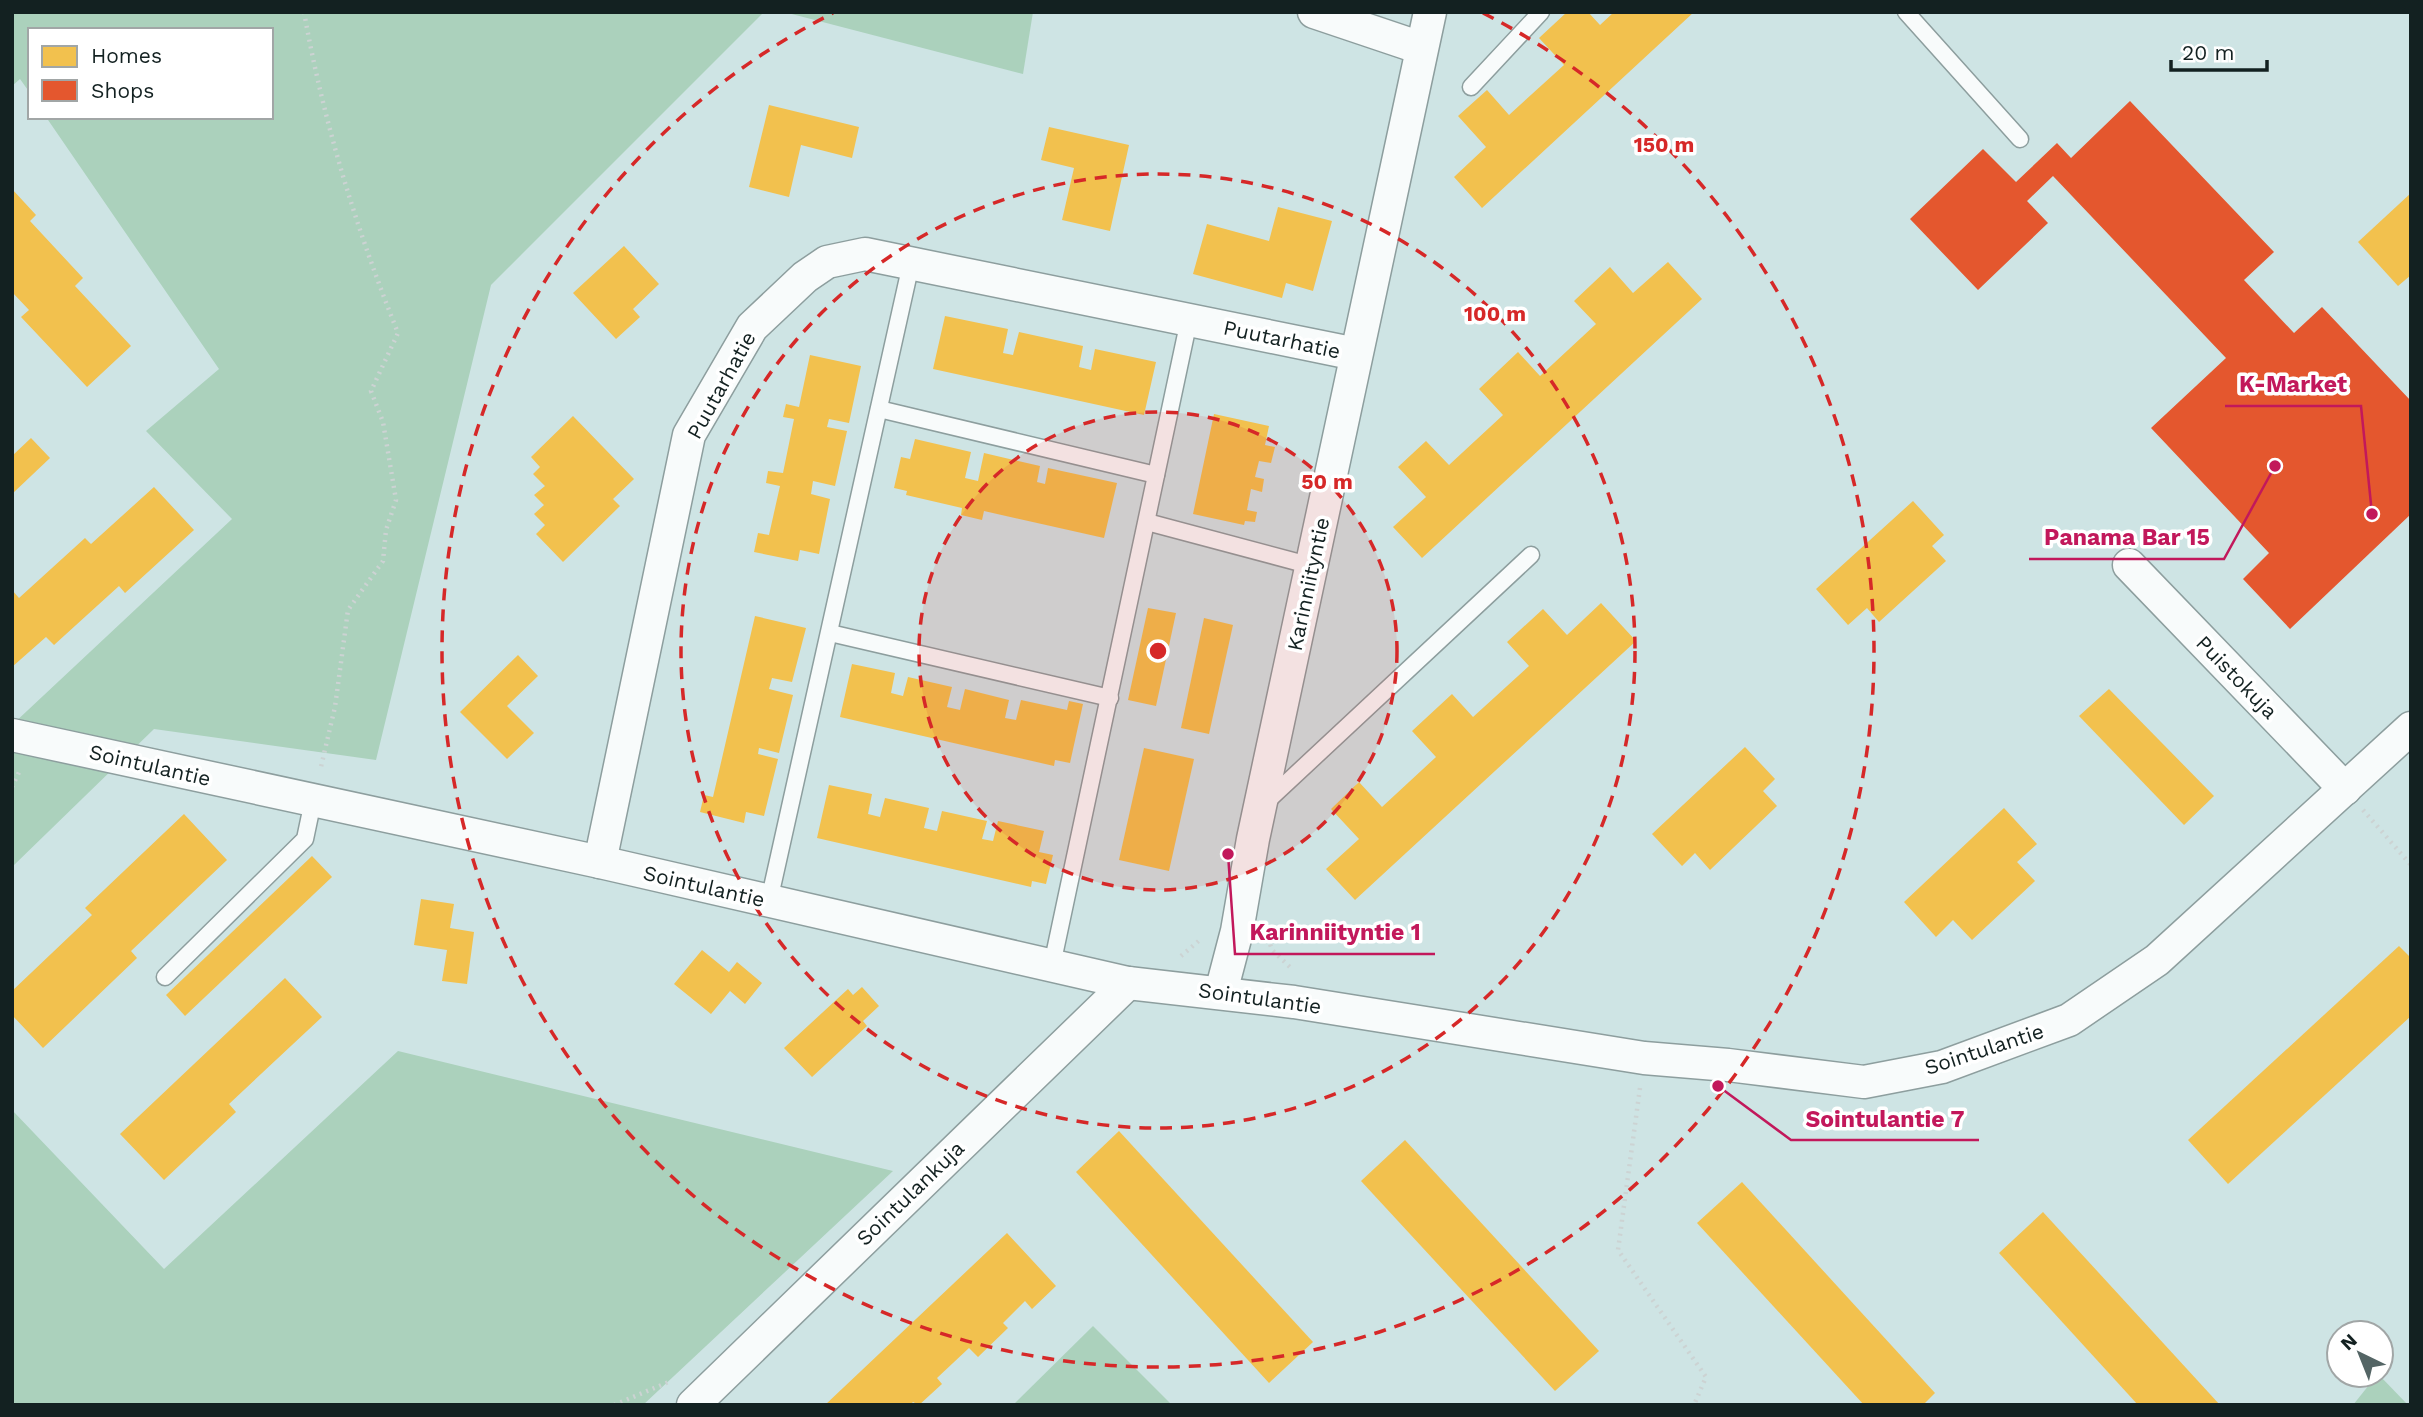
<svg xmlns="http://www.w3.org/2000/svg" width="2423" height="1417" font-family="'Work Sans',sans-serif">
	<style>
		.green { fill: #abd1bc }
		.homes { fill: #f2c14e }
		.shops { fill: #e4572e }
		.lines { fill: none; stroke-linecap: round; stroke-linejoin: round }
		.service-casing { stroke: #8d9e9e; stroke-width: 19 }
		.minor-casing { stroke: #8d9e9e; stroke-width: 35 }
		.path { stroke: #ccd3d3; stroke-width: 4.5; stroke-dasharray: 2 5; stroke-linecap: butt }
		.service { stroke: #f8fbfb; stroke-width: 16 }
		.minor { stroke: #f8fbfb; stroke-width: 32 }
		.ring { fill: none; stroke: #d62828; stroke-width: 3.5; stroke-dasharray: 12 9 }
		.labels { text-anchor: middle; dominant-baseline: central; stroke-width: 7; stroke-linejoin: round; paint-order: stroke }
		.street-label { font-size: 21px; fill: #132121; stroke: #fff }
		.centre { fill: #d62828; stroke: #fff; stroke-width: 3.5 }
		.ring-label { font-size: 21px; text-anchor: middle; font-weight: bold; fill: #d62828; stroke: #fff; stroke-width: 7; stroke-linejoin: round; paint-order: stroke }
		.leader { fill: none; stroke: #c2185b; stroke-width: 2.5 }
		.callout-dot { fill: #c2185b; stroke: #fff; stroke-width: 2.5 }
		.callout-label { font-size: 23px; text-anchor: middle; font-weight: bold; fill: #c2185b; stroke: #fff; stroke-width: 7; stroke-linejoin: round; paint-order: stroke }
	</style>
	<rect width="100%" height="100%" fill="#cee4e4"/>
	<g class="green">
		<path d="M12,12h752l-273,273 -115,475 -222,-31 -142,138v-142l220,-206 -86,-88 73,-62 -173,-252h225v-87h-241v63l-10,-14 -8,7z"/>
		<path d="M784,12h249l-10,62z"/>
		<path d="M398,1051l495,120 -250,234h-631v-295l152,159z"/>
		<path d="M1093,1326l79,79h-159z"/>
		<path d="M2377,1375h2l29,30h-55z"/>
	</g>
	<g class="homes">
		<path d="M1567,12h21l12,13 14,-13h80l-212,196 -28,-31 32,-30 -28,-31 29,-26 22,25 55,-50 -25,-27z"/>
		<path d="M769,105l90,22 -7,31 -51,-13 -12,52 -40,-10z"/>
		<path d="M1049,127l80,18 -19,86 -48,-11 12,-52 -33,-8z"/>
		<path d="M12,189l24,26 -6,6 53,57 -8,8 56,60 -44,41 -66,-70 8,-7 -17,-18z"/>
		<path d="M2411,193v82l-13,11 -40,-44z"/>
		<path d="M1278,207l54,14 -19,70 -27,-8 -4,15 -89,-24 14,-50 62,17z"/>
		<path d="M624,246l35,38 -26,25 7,8 -24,22 -43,-46z"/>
		<path d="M1668,262l34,37 -280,259 -29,-31 33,-30 -28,-30 28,-26 23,24 54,-50 -24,-26 39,-37 22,24 56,-52 -22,-23 36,-34 23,26z"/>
		<path d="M945,316l63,13 -5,24 10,2 6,-23 64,14 -4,21 12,3 4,-21 61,13 -12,53 -211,-46z"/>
		<path d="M810,355l51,11 -12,57 -20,-4 -2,8 20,4 -12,55 -22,-5 -2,13 19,5 -11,55 -19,-4 -2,11 -44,-9 4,-19 11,2 11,-49 -14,-3 2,-12 15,2 11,-54 -11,-2 3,-13 13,3z"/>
		<path d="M1214,414l55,12 -4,19 10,2 -4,16 -12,-2 -4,16 9,2 -2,13 -11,-3 -4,21 10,2 -2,10 -10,-1 -1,4 -51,-11z"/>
		<path d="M573,416l61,63 -21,20 7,7 -57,56 -27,-28 9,-9 -11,-11 10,-9 -10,-10 11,-9 -12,-12 7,-7 -9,-10z"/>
		<path d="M31,438l19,20 -38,36v-38z"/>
		<path d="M915,439l56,13 -6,26 13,3 6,-28 56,13 -3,16 8,2 3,-16 69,15 -13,55 -120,-27 -2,9 -21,-5 1,-7 -56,-13 1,-4 -13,-3 7,-31 9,2z"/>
		<path d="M154,487l40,43 -69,63 -6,-7 -65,59 -8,-8 -34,30v-77l7,8 66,-60 6,6z"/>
		<path d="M1913,501l31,34 -12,11 14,15 -67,61 -12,-14 -19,17 -32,-36z"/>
		<path d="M1601,603l35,38 -281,259 -29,-31 33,-30 -28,-30 28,-27 23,25 54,-50 -24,-26 40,-37 21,23 56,-51 -22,-24 36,-33 24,26z"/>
		<path d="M1148,608l28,5 -20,93 -28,-6z"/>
		<path d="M755,616l51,12 -14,54 -20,-4 -3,11 24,6 -14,58 -20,-5 -1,6 20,5 -14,57 -18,-4 -2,11 -44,-11 4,-17 9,2z"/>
		<path d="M1204,618l29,7 -24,109 -28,-6z"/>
		<path d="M518,655l20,21 -31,30 27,27 -27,26 -47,-47z"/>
		<path d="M852,664l43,9 -4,20 12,3 5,-19 44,10 -5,20 13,3 5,-21 44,11 -4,18 11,2 5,-20 46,10 2,-9 14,3 -13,59 -15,-3 -1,6 -214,-49z"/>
		<path d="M2109,689l105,107 -30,29 -105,-109z"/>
		<path d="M1745,747l30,32 -12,12 14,15 -67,64 -15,-17 -13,13 -30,-32z"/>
		<path d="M1144,748l50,11 -25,112 -50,-11z"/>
		<path d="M829,785l43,9 -4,20 12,3 5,-19 44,10 -5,20 13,3 5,-20 45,10 -5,18 11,2 5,-20 46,10 -5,21 14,3 -7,29 -14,-3 -1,6 -214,-49z"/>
		<path d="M2004,808l33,36 -20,18 18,19 -63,59 -19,-20 -17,17 -32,-35z"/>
		<path d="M184,814l43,46 -96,91 6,7 -94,90 -31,-33v-24l80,-76 -7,-7z"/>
		<path d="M312,856l20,21 -147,139 -19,-21z"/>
		<path d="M421,899l33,5 -4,24 24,4 -7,52 -25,-3 5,-31 -33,-5z"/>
		<path d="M2399,946l12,12v58l-183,168 -40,-44z"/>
		<path d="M702,950l27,22 8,-10 25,21 -17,21 -15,-13 -19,23 -37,-30z"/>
		<path d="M285,978l37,39 -93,87 7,8 -72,68 -44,-46z"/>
		<path d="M862,987l17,19 -16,15 4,5 -55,51 -28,-29 64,-59 5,6z"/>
		<path d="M1119,1131l194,211 -44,41 -193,-211z"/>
		<path d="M1405,1140l194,211 -44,40 -194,-210z"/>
		<path d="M1742,1182l193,211 -12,12h-59l-167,-182z"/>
		<path d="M2043,1212l177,193h-82l-139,-152z"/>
		<path d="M1007,1233l49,53 -24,23 -7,-8 -22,22 5,5 -30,29 -9,-9 -32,30 5,6 -23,21 -6,-3 -3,3h-85z"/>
	</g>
	<path class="shops" d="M2130,101l144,151 -30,28 50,53 28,-26 89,94v113l-121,115 -47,-50 26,-26 -118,-125 75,-70 -173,-182 -26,25 21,22 -70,67 -68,-71 73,-70 33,33 41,-39 14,15z"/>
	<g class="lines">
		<defs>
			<g id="service">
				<path d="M1906,12l114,127"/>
				<path d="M1471,87l70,-75"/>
				<path d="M879,409l277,66"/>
				<path d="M1147,522l165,44"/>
				<path d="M830,633l280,65"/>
				<path d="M1264,804l267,-249"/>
				<path d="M769,901l142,-637"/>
				<path d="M1052,965l137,-645"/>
				<path d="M165,977l140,-138 8,-38"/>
			</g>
			<g id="minor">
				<path d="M1314,12l107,36"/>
				<path d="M2129,565l216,224"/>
				<path d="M12,735l588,127 528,121 166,19 350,56 84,7 136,17 78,-15 127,-47 88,-60 254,-232"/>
				<path d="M600,862l89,-427 63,-108 53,-50 22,-15 38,-8 491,100"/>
				<path d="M1221,992l16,-61 16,-92 177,-827"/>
				<path d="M693,1405l435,-422"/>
			</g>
		</defs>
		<use href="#service" class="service-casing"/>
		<use href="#minor" class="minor-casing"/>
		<g class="path">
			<path d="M304,12c20,112 52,216 94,321l-27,58 12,31 13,78 -10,30 -3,31 -35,49 -13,97 -15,64"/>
			<path d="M12,787l9,-19"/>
			<path d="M2363,810l48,55"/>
			<path d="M1268,938l4,12 20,19"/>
			<path d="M1181,956l20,-17"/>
			<path d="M1640,1088l-22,162 88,127 -12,28"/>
			<path d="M614,1405l57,-24"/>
		</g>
		<use href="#service" class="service"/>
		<use href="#minor" class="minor"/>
	</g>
	<circle cx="1158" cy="651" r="239" fill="#d62828" fill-opacity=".12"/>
	<g class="ring">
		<circle cx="1158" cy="651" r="239"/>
		<circle cx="1158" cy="651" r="477"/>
		<path d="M1483 13A716 716 0 1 1 833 13"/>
	</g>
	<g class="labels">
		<g class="street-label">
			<text transform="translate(1282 339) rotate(12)">Puutarhatie</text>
			<text transform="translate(721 385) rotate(-61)">Puutarhatie</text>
			<text transform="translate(1308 584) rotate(-78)">Karinniityntie</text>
			<text transform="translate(2237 677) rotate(46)">Puistokuja</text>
			<text transform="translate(150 765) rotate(13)">Sointulantie</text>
			<text transform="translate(704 886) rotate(13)">Sointulantie</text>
			<text transform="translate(1260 998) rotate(8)">Sointulantie</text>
			<text transform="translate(1984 1049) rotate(-18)">Sointulantie</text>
			<text transform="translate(910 1193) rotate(-44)">Sointulankuja</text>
		</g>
	</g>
	<circle cx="1158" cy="651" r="10" class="centre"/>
	<g class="ring-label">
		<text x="1664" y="152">150 m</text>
		<text x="1495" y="321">100 m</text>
		<text x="1327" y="489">50 m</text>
	</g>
	<path class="leader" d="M2372 514L2361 406H2225M2275 466L2224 559H2029M1228 854L1235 954H1435M1718 1086L1791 1140H1979"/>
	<g class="callout-dot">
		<circle cx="2372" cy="514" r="7"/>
		<circle cx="2275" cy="466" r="7"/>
		<circle cx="1228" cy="854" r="7"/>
		<circle cx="1718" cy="1086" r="7"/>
	</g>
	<g class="callout-label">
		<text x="2293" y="392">K-Market</text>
		<text x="2127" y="545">Panama Bar 15</text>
		<text x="1335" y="940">Karinniityntie 1</text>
		<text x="1885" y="1127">Sointulantie 7</text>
	</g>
	<rect width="2423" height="1417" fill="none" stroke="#132121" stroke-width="28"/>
	<rect x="28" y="28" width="245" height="91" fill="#ffffff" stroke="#a1a6a6" stroke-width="2"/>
	<rect x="42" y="46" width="35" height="21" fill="#f2c14e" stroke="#a1a6a6" stroke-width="2"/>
	<text x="91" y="63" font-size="21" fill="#132121">Homes</text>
	<rect x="42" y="80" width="35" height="21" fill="#e4572e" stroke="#a1a6a6" stroke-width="2"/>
	<text x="91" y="98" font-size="21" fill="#132121">Shops</text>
	<g transform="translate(2360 1354) rotate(317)"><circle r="33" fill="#ffffff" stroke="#a1a6a6" stroke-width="2"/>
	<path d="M0-5L12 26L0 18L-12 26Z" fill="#546565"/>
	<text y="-10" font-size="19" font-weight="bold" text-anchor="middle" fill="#132121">N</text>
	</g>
	<path d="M2171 60v10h96v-10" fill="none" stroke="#132121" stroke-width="3.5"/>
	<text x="2182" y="60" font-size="21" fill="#132121" stroke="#ffffff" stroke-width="5" paint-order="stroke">20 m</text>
</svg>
